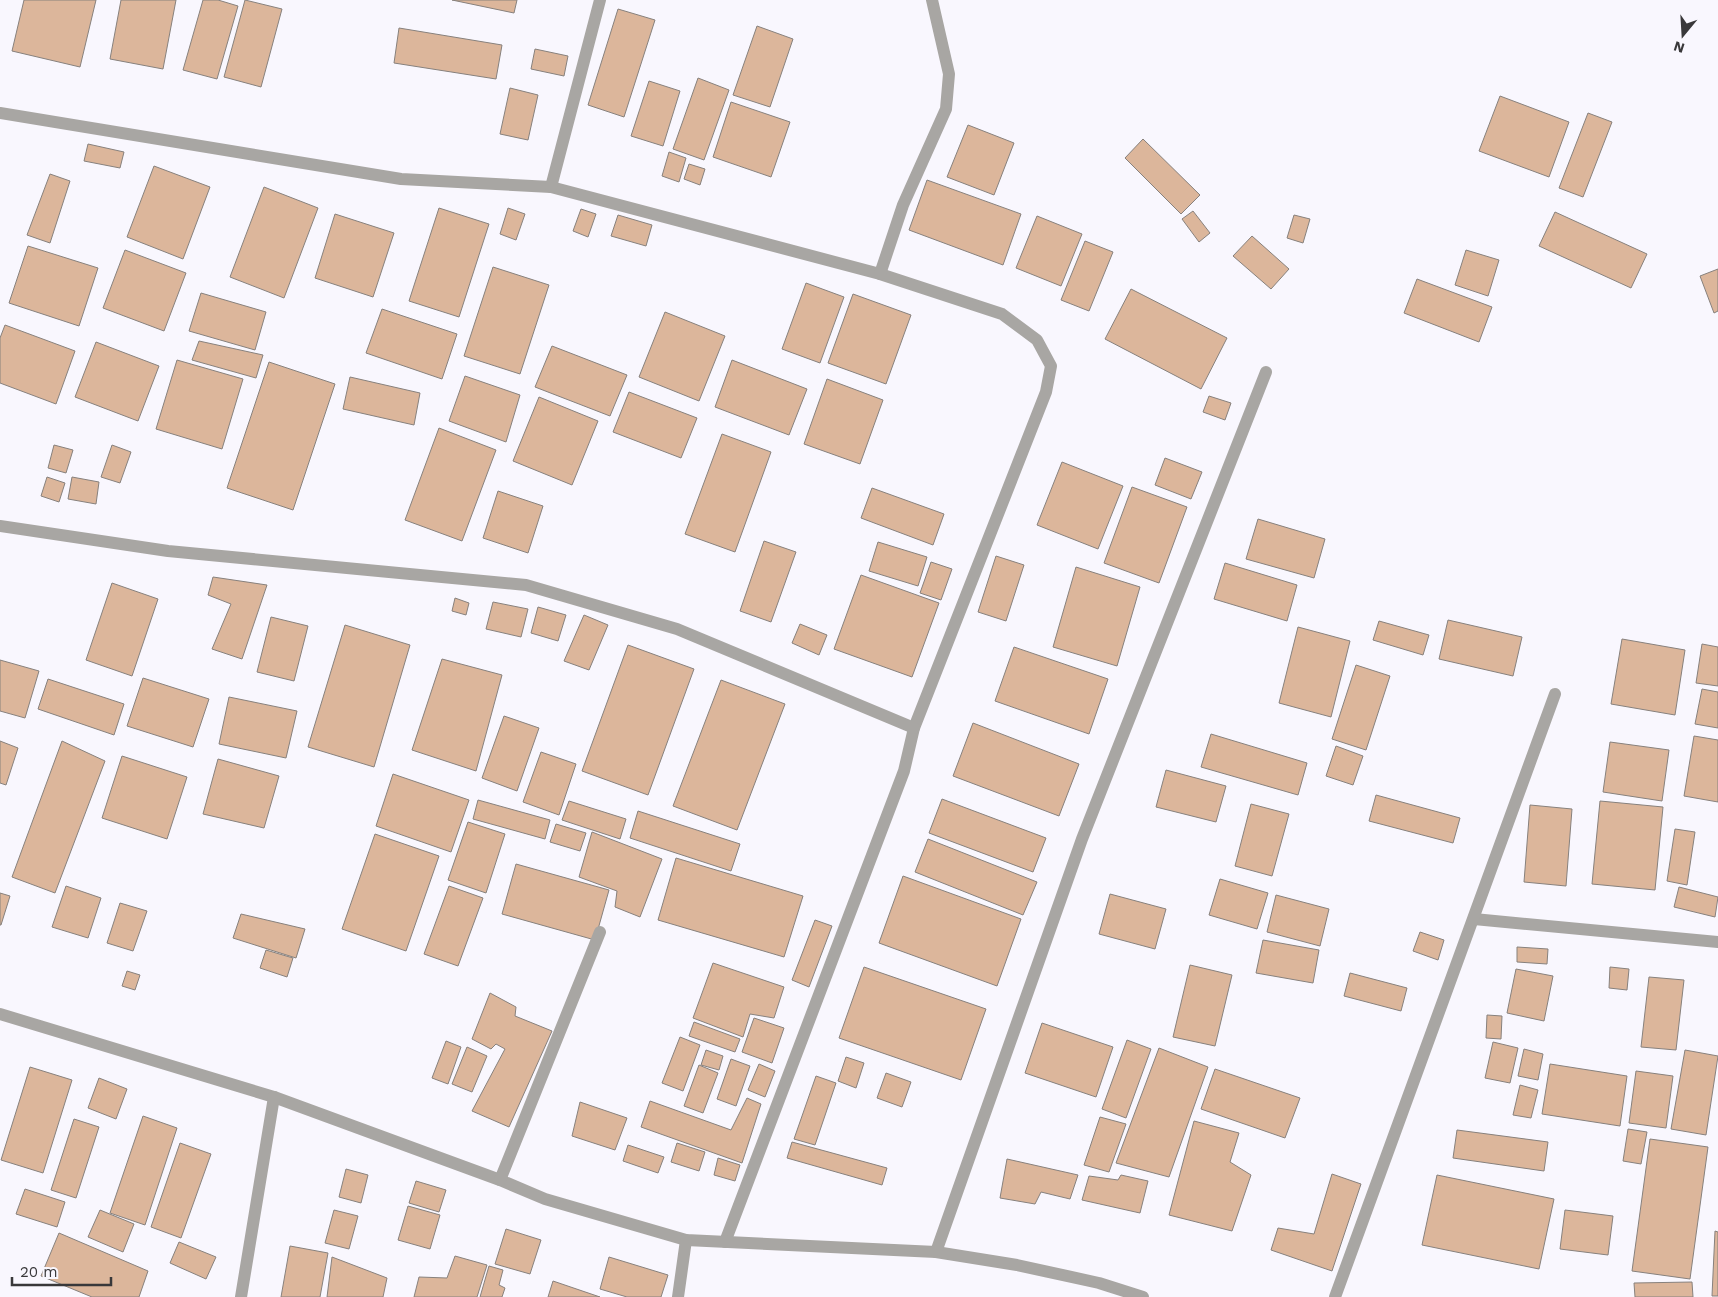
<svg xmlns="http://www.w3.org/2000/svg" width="1718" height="1297" font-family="'Work Sans',sans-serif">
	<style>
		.building { fill: #dcb69b; stroke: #87817d }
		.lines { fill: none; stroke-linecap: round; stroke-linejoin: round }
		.minor { stroke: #a8a6a3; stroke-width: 12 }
	</style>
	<rect width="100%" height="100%" fill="#f9f7fe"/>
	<g class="building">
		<path d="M24,0h72l-16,67 -68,-16z"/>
		<path d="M121,0h55l-13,69 -53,-10z"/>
		<path d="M203,0h15l20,6 -21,73 -34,-9z"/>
		<path d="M245,0l37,9 -21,78 -37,-10z"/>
		<path d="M452,0h65l-3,13z"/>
		<path d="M618,9l37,11 -31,97 -36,-12z"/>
		<path d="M757,26l36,13 -23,68 -37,-12z"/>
		<path d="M399,28l103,17 -6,34 -102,-16z"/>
		<path d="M535,49l33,7 -4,20 -33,-7z"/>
		<path d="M698,78l31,12 -25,70 -31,-11z"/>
		<path d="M649,81l31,10 -17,55 -32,-10z"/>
		<path d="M510,88l28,7 -10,45 -28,-6z"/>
		<path d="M1500,96l69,26 -20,55 -70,-26z"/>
		<path d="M731,102l59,20 -19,55 -58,-20z"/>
		<path d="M1588,113l24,9 -29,75 -24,-9z"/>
		<path d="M968,125l46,18 -20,52 -47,-18z"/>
		<path d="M1143,139l57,56 -19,19 -56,-56z"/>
		<path d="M88,144l36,8 -4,16 -36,-7z"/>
		<path d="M669,152l17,6 -7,24 -17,-6z"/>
		<path d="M689,164l16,5 -5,16 -16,-6z"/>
		<path d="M154,166l56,21 -27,72 -56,-22z"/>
		<path d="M50,174l20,7 -20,62 -23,-8z"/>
		<path d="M927,180l94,34 -18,51 -94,-35z"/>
		<path d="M264,187l54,21 -34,90 -54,-21z"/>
		<path d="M439,208l50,16 -30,93 -50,-16z"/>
		<path d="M508,208l17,6 -9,26 -16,-6z"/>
		<path d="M581,209l15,5 -8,23 -15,-6z"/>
		<path d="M1193,211l17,22 -11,9 -17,-23z"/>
		<path d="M1555,212l92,42 -16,34 -92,-42z"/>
		<path d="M335,214l59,19 -21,64 -58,-19z"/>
		<path d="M618,215l34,10 -6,21 -35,-10z"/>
		<path d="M1294,215l16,4 -7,24 -16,-5z"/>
		<path d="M1037,216l45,18 -21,52 -45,-18z"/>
		<path d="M1252,236l37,33 -18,20 -38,-33z"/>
		<path d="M1085,241l28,11 -24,59 -28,-11z"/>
		<path d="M28,246l70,22 -19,58 -70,-23z"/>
		<path d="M125,250l61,23 -22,58 -61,-23z"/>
		<path d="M1466,250l33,10 -11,36 -33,-11z"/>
		<path d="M493,267l56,18 -29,89 -56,-18z"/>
		<path d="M1718,269v42l-4,2 -14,-37z"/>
		<path d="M1417,279l75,28 -13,35 -75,-29z"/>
		<path d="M806,283l38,14 -24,66 -38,-14z"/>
		<path d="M1131,289l96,49 -26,51 -96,-50z"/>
		<path d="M201,293l65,19 -11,38 -66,-19z"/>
		<path d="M853,294l58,21 -25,69 -58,-21z"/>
		<path d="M382,309l75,25 -15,45 -76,-26z"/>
		<path d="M665,312l60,24 -26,65 -60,-24z"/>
		<path d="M5,325l70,26 -19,53 -56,-21v-45z"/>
		<path d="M199,341l64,14 -7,23 -64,-18z"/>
		<path d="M96,342l63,24 -21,55 -63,-24z"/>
		<path d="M552,346l75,29 -17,41 -75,-29z"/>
		<path d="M177,360l66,19 -21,70 -66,-20z"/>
		<path d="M732,360l75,29 -18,46 -74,-28z"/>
		<path d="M269,362l66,22 -42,126 -66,-22z"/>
		<path d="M465,376l55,19 -14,47 -57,-21z"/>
		<path d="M350,377l70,16 -6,32 -71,-16z"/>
		<path d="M827,379l56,21 -23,64 -56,-20z"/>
		<path d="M629,392l68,26 -16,40 -68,-26z"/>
		<path d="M1209,396l22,7 -6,17 -22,-8z"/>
		<path d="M539,397l59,24 -26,64 -59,-24z"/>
		<path d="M439,428l57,22 -34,91 -57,-21z"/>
		<path d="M722,434l49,18 -36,100 -50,-18z"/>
		<path d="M54,445l19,5 -7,23 -18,-5z"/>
		<path d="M112,445l19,7 -11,31 -19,-6z"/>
		<path d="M1165,458l37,14 -11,27 -36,-14z"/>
		<path d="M1062,462l61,24 -25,63 -61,-24z"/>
		<path d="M47,477l18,6 -6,19 -18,-6z"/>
		<path d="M72,477l27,5 -3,22 -28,-5z"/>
		<path d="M1132,487l55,20 -28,76 -55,-20z"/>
		<path d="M872,488l72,26 -11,31 -72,-27z"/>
		<path d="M498,491l45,15 -15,47 -45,-15z"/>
		<path d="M1258,519l67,20 -11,39 -68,-19z"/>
		<path d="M764,541l32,11 -25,70 -31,-11z"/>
		<path d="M878,542l49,15 -9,29 -49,-15z"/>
		<path d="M996,556l28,9 -18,56 -28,-9z"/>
		<path d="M931,562l21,7 -11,31 -21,-7z"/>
		<path d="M1225,563l72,22 -10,36 -73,-22z"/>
		<path d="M1076,567l64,20 -23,79 -64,-19z"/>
		<path d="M861,575l78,28 -27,74 -78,-28z"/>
		<path d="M213,577l54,8 -25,74 -30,-10 19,-45 -23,-9z"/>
		<path d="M112,583l46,16 -26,77 -46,-16z"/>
		<path d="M455,598l14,5 -3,12 -14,-4z"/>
		<path d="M493,602l35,7 -7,28 -35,-8z"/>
		<path d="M538,607l28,8 -8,26 -27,-8z"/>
		<path d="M584,615l24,10 -19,45 -25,-9z"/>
		<path d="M271,617l37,9 -14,55 -37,-9z"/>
		<path d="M1448,620l74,17 -9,39 -74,-17z"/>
		<path d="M1379,621l50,14 -6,20 -50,-15z"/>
		<path d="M800,624l27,11 -8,20 -27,-12z"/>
		<path d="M345,625l65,20 -36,122 -66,-20z"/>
		<path d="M1298,627l52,14 -19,76 -52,-14z"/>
		<path d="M1622,639l63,11 -10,65 -64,-11z"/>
		<path d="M1702,644l16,3v39l-22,-3z"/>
		<path d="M628,645l66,24 -46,126 -66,-24z"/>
		<path d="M1014,647l94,32 -19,55 -94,-33z"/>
		<path d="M442,659l60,16 -26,96 -64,-21z"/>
		<path d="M0,660l39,11 -14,47 -25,-7z"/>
		<path d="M1356,665l34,11 -24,74 -34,-11z"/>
		<path d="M143,678l66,21 -16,48 -66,-21z"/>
		<path d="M48,679l76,25 -10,31 -76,-26z"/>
		<path d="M721,680l64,24 -48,126 -64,-24z"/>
		<path d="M1702,689l16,3v36l-23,-4z"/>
		<path d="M229,697l68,14 -11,47 -67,-14z"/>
		<path d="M504,716l35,12 -22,63 -35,-13z"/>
		<path d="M973,723l106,41 -20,52 -106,-40z"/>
		<path d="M1211,734l96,29 -9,32 -97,-28z"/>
		<path d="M1694,736l24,4v62l-34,-6z"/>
		<path d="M0,741l18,7 -12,37 -6,-2z"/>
		<path d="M62,741l43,20 -50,132 -43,-16z"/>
		<path d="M1610,742l59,8 -7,51 -59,-9z"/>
		<path d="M1336,746l27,10 -10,29 -27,-9z"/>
		<path d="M541,752l35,12 -17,51 -36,-13z"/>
		<path d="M122,756l65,21 -20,62 -65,-21z"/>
		<path d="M218,759l61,17 -15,52 -61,-14z"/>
		<path d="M1166,770l60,16 -10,36 -60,-15z"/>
		<path d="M393,774l76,26 -18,52 -75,-26z"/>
		<path d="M1376,795l84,23 -7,25 -84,-22z"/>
		<path d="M942,799l104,39 -13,34 -104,-39z"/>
		<path d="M478,800l72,20 -5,19 -72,-20z"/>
		<path d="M569,801l57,18 -6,20 -58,-19z"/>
		<path d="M1600,801l63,6 -8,83 -63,-6z"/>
		<path d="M1251,804l38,10 -17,62 -37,-10z"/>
		<path d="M1530,805l42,4 -6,77 -42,-4z"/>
		<path d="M638,811l102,33 -9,27 -101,-33z"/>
		<path d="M468,822l37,12 -19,59 -38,-13z"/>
		<path d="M556,824l30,9 -6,18 -30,-9z"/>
		<path d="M1675,829l20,3 -8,53 -20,-4z"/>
		<path d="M592,832l70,27 -22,58 -25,-10 2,-16 -38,-14z"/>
		<path d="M375,834l64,22 -33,95 -64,-22z"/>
		<path d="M928,839l109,43 -14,33 -108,-43z"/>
		<path d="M676,858l127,38 -19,61 -126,-37z"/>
		<path d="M516,864l93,26 -14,50 -93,-26z"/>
		<path d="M903,876l118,43 -24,67 -118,-43z"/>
		<path d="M1220,879l48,14 -11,36 -48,-14z"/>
		<path d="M66,886l35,12 -13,40 -36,-11z"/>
		<path d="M449,886l34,12 -25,68 -34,-12z"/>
		<path d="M1679,887l39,10 -3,20 -41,-10z"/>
		<path d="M0,893l10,3 -9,29h-1z"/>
		<path d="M1110,894l56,15 -11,40 -56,-15z"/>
		<path d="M1276,895l53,14 -9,37 -53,-14z"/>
		<path d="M120,903l27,8 -14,40 -26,-8z"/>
		<path d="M241,914l64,15 -9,29 -63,-20z"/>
		<path d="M815,920l17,6 -23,61 -17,-7z"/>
		<path d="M1420,932l24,8 -6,20 -25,-9z"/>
		<path d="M1263,940l56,10 -6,33 -57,-10z"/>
		<path d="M1517,947l31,2 -1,15 -30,-2z"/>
		<path d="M266,950l27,8 -6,19 -27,-9z"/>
		<path d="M713,963l71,24 -10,31 -24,-4 -7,23 -50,-19z"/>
		<path d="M1190,965l42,10 -17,71 -42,-9z"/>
		<path d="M864,967l122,42 -25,71 -122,-42z"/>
		<path d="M1610,967l19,2 -2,21 -18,-2z"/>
		<path d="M1516,969l37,7 -9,45 -37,-8z"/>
		<path d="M127,971l13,4 -5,15 -13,-4z"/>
		<path d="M1350,973l57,15 -6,23 -57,-15z"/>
		<path d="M1649,977l35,3 -8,70 -35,-3z"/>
		<path d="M490,993l26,14 -1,9 37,15 -43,96 -37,-16 33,-62 -9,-5 -5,5 -19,-10z"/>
		<path d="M1487,1015l15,1 -1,23 -15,-1z"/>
		<path d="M754,1018l30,10 -12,35 -30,-11z"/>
		<path d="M694,1022l46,17 -5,13 -46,-16z"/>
		<path d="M1042,1023l71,24 -17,50 -71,-24z"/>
		<path d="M680,1037l20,8 -17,46 -21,-8z"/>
		<path d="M1127,1040l24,9 -25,69 -24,-9z"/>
		<path d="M446,1041l15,6 -13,37 -16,-6z"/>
		<path d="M1493,1042l25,6 -8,35 -25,-5z"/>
		<path d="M467,1047l20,9 -15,36 -20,-8z"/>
		<path d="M1159,1048l49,19 -39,110 -53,-14z"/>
		<path d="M1524,1049l19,5 -5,26 -20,-4z"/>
		<path d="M706,1050l17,6 -4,14 -18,-5z"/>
		<path d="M1685,1050l33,6 -12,79 -35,-6z"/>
		<path d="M846,1057l18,6 -8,25 -18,-7z"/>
		<path d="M731,1059l19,7 -14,40 -19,-7z"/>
		<path d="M759,1064l16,7 -10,26 -17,-7z"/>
		<path d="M1550,1064l77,12 -7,50 -78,-12z"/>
		<path d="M699,1065l19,8 -15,40 -19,-7z"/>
		<path d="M30,1067l42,13 -29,93 -42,-13z"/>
		<path d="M1215,1069l85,29 -15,40 -84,-29z"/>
		<path d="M1636,1071l37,5 -7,52 -37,-5z"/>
		<path d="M886,1073l25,9 -9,25 -25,-9z"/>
		<path d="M816,1076l20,7 -21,62 -21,-6z"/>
		<path d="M99,1078l28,11 -11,30 -28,-11z"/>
		<path d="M1520,1085l18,5 -7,28 -18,-3z"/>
		<path d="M747,1098l14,6 -19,59 -101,-36 9,-26 81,29z"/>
		<path d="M580,1102l47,16 -12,32 -43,-14z"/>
		<path d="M143,1116l34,12 -32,97 -35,-12z"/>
		<path d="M1100,1117l26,7 -17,48 -25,-7z"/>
		<path d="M74,1119l25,8 -23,71 -25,-8z"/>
		<path d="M1194,1121l45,12 -9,29 21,13 -19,56 -63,-16z"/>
		<path d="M1628,1129l19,3 -6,32 -18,-3z"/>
		<path d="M1457,1130l91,12 -4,29 -91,-13z"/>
		<path d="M1650,1139l58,8 -18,132 -58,-8z"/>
		<path d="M792,1142l95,26 -5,17 -95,-27z"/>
		<path d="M180,1143l31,11 -30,84 -30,-11z"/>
		<path d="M677,1143l28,9 -6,19 -28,-9z"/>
		<path d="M628,1145l36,12 -6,16 -35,-12z"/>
		<path d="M718,1158l22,7 -5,16 -21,-6z"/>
		<path d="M1007,1159l71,16 -8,24 -29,-7 -6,12 -35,-6z"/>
		<path d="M346,1169l22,6 -7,28 -22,-6z"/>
		<path d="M1332,1174l29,10 -29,87 -61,-21 7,-22 36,6z"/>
		<path d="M1121,1175l27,6 -8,32 -58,-13 7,-24 29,4z"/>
		<path d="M1437,1175l117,24 -15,70 -117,-24z"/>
		<path d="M416,1181l30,9 -7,22 -30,-9z"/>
		<path d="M25,1189l40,13 -8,25 -41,-13z"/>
		<path d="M408,1206l32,9 -10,34 -32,-9z"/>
		<path d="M100,1210l34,14 -11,28 -35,-15z"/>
		<path d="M334,1210l24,6 -9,33 -24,-6z"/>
		<path d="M1565,1210l48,6 -5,39 -48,-6z"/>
		<path d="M506,1229l35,11 -11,34 -35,-10z"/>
		<path d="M1715,1231l3,1v64h-6z"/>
		<path d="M59,1233l89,38 -9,26h-47l-51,-21z"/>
		<path d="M179,1242l37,15 -10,22 -36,-16z"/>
		<path d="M290,1246l38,7 -8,44h-39z"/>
		<path d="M455,1256l32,9 -10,32h-63l5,-20 28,1z"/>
		<path d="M332,1257l55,21 -4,19h-56z"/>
		<path d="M609,1257l59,18 -7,22h-34l-27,-8z"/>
		<path d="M489,1266l14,4 -4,15 6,3 -3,9h-22z"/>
		<path d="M553,1281l47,16h-52z"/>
		<path d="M1692,1282l1,15h-58l-1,-14z"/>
	</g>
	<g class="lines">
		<g class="minor">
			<path d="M0,113l401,66 150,8 329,87 122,40 35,26 14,26 -5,26 -132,336 -10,43 -179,471"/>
			<path d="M551,187l49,-187"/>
			<path d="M880,274l23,-69 43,-96 3,-35 -17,-74"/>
			<path d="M0,526l168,25 358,34 151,44 237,99"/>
			<path d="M1474,919l244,23"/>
			<path d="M0,1014l274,83 226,83 45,19 141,41 250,12 81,13 82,18 44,14"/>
			<path d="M500,1180l100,-248"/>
			<path d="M936,1252l146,-413 184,-467"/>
			<path d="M241,1297l33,-200"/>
			<path d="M678,1297l8,-57"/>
			<path d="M1335,1297l220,-603"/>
		</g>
	</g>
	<g transform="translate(1683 35) rotate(198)" stroke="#f9f7fe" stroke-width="4" paint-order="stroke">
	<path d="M0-4L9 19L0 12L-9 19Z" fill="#39383a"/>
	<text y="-8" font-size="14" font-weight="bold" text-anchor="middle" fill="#39383a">N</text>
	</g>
	<path d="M12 1277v8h99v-8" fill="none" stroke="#39383a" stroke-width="2.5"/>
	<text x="20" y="1277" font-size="15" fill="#39383a" stroke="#f9f7fe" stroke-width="4" paint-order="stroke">20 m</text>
</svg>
